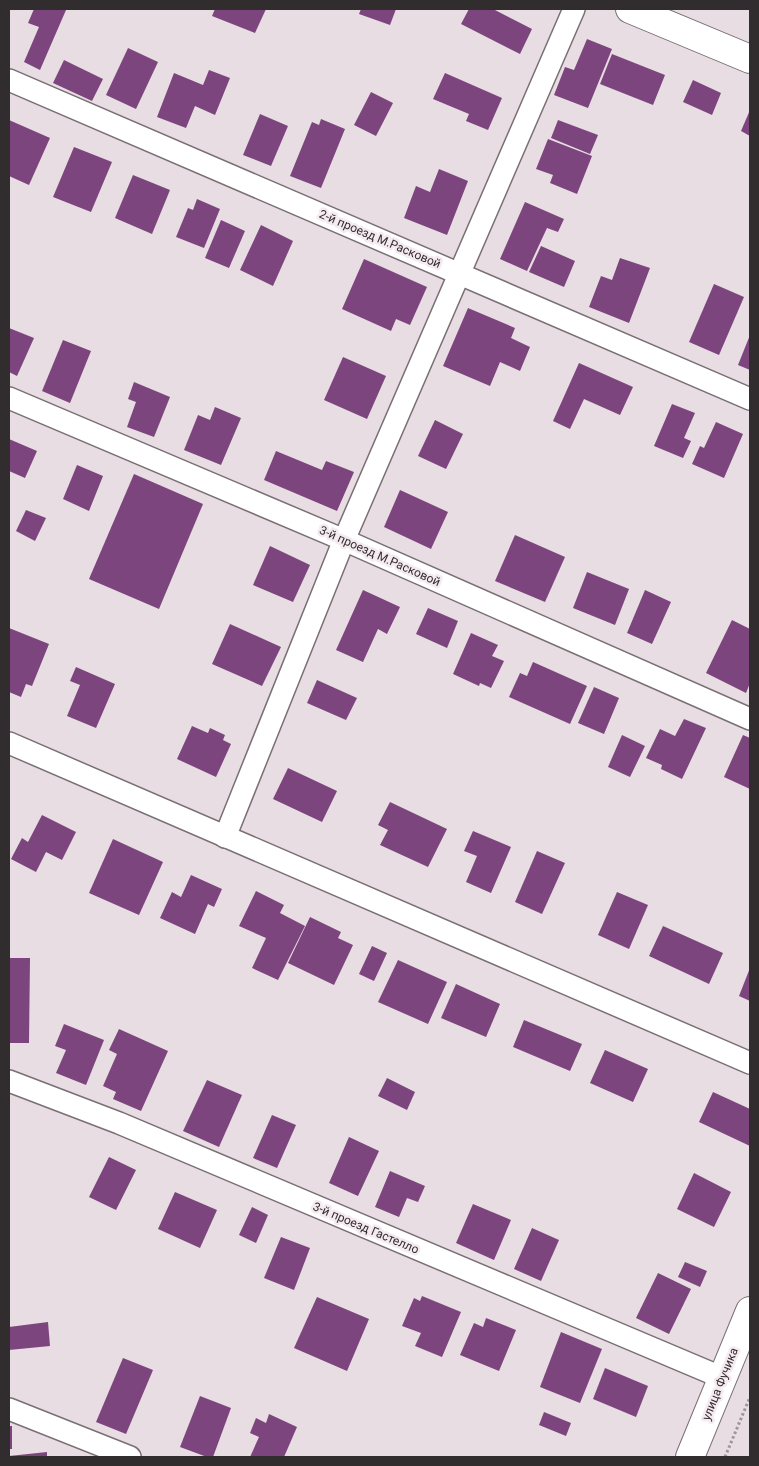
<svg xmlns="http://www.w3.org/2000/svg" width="759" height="1466" font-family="Roboto,sans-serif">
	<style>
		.building { fill: #7d457e }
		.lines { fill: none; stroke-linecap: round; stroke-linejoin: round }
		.minor-casing { stroke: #796f74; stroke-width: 24 }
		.tertiary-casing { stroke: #796f74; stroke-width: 30 }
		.path { stroke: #9d9599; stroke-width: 3; stroke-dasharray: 2.5 2.5; stroke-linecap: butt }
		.minor { stroke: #fff; stroke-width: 21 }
		.tertiary { stroke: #fff; stroke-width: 28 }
		.labels { text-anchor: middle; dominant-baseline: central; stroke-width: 5; stroke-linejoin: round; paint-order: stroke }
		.street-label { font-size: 12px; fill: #312d2f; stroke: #f5eaef }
	</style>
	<rect width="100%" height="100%" fill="#e8dde2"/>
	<g class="building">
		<path d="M34,9h28l4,1 -26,60 -16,-8 15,-35 -11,-4z"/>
		<path d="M215,9h51l-11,24 -43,-17z"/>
		<path d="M361,9h35l-6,16 -31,-11z"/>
		<path d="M469,9h24l39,20 -12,25 -59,-30z"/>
		<path d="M587,39l25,10 -24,59 -34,-13 11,-28 9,3z"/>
		<path d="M128,48l30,14 -22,47 -30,-14z"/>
		<path d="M612,54l53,21 -12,30 -53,-21z"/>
		<path d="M64,60l39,19 -11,22 -39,-18z"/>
		<path d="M209,70l21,8 -15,37 -20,-9 -9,22 -29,-11 17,-44 29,12z"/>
		<path d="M445,73l57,25 -14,32 -22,-9 3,-7 -36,-15z"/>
		<path d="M693,80l28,13 -9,22 -29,-13z"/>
		<path d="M371,92l22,11 -17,33 -22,-11z"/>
		<path d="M750,110v26l-9,-5z"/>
		<path d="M260,114l28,12 -17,40 -28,-11z"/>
		<path d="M321,119l24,10 -24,59 -31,-12 22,-54 7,3z"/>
		<path d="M9,120l41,18 -21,47 -20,-9z"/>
		<path d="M558,120l40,15 -8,19 -39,-16z"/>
		<path d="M548,139l44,17 -15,38 -27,-11 3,-8 -17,-6z"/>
		<path d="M74,147l38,15 -21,50 -38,-15z"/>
		<path d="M439,169l29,12 -21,54 -43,-17 12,-32 14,6z"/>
		<path d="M133,175l37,15 -18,44 -37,-16z"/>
		<path d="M197,199l23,10 -16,39 -28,-11 12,-29 5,2z"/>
		<path d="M525,202l39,17 -6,13 -11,-4 -20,43 -27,-12z"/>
		<path d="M221,220l24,11 -16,37 -24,-10z"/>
		<path d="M261,225l32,16 -20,45 -33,-16z"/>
		<path d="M541,246l34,15 -11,26 -35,-15z"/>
		<path d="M620,258l30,10 -21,55 -40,-16 12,-31 11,4z"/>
		<path d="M364,259l63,28 -17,38 -14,-6 -5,12 -49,-22z"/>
		<path d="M714,284l30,13 -25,58 -30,-13z"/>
		<path d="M468,308l47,20 -4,10 19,9 -10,24 -20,-9 -10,24 -47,-20z"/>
		<path d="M9,328l25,10 -17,38 -8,-4z"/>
		<path d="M750,335v35l-12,-5z"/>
		<path d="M63,340l28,11 -21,52 -28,-12z"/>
		<path d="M343,357l43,19 -19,43 -43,-19z"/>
		<path d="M579,363l54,24 -13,28 -36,-16 -14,30 -17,-8z"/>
		<path d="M134,382l36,15 -16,40 -27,-10 9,-25 -8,-3z"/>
		<path d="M672,404l23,9 -11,25 7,3 -8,17 -29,-12z"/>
		<path d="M215,407l26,11 -20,47 -37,-15 14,-35 12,5z"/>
		<path d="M435,420l28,14 -17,35 -28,-13z"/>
		<path d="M716,422l27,12 -19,44 -32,-14 8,-18 4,2z"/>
		<path d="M9,439l28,12 -12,27 -16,-7z"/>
		<path d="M276,451l46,19 4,-9 28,11 -17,39 -73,-31z"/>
		<path d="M77,465l26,11 -14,35 -26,-12z"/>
		<path d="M134,474l69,30 -44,105 -70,-30z"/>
		<path d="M400,490l48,22 -17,37 -47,-22z"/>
		<path d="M26,510l20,8 -11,23 -19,-10z"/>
		<path d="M515,535l50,22 -20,45 -50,-21z"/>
		<path d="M270,546l40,19 -17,37 -40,-17z"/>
		<path d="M587,572l42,17 -14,36 -42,-17z"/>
		<path d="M363,590l37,17 -13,27 -9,-5 -15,33 -27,-12z"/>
		<path d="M645,590l26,12 -19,42 -25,-11z"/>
		<path d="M428,608l30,13 -11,27 -31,-14z"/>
		<path d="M732,620l18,9v54l-4,10 -40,-20z"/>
		<path d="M230,624l51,23 -19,39 -50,-22z"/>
		<path d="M9,628l40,16 -17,42 -6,-2 -5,13 -12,-5z"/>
		<path d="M471,633l27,12 -6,11 12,5 -13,27 -11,-5 -1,3 -26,-12z"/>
		<path d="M533,662l54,24 -17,38 -61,-27 11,-24 7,3z"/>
		<path d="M76,667l39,17 -19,44 -29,-12 13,-31 -10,-4z"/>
		<path d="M317,680l40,18 -11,22 -39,-17z"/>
		<path d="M594,687l25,11 -15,36 -26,-11z"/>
		<path d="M684,719l22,9 -24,51 -21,-10 1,-4 -16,-7 14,-29 15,7z"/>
		<path d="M192,726l16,7 2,-5 15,7 -2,5 8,4 -15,33 -39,-18z"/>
		<path d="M622,735l23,11 -15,31 -22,-10z"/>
		<path d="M743,735l7,3v51l-26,-12z"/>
		<path d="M288,768l49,23 -15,31 -49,-23z"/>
		<path d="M390,802l57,27 -19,38 -48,-22 8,-15 -10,-5z"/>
		<path d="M42,815l34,17 -14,28 -16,-8 -10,20 -25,-13 11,-21 6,4z"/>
		<path d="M473,831l38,16 -20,46 -25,-11 11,-26 -13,-5z"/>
		<path d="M113,839l50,23 -24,53 -50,-22z"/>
		<path d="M537,851l28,12 -23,51 -27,-12z"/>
		<path d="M191,875l31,14 -8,18 -6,-3 -13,30 -35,-16 12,-26 9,5z"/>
		<path d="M256,891l28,14 -4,8 25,13 -27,54 -26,-12 14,-30 -27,-12z"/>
		<path d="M617,892l31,13 -19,44 -31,-14z"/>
		<path d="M310,917l31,15 -3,6 15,7 -19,40 -46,-22z"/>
		<path d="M663,926l60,27 -14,31 -60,-28z"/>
		<path d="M372,946l15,7 -13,28 -15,-7z"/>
		<path d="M9,958h21l-1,85h-20z"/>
		<path d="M398,960l49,22 -19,42 -50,-22z"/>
		<path d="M750,968v33l-11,-5z"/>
		<path d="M456,984l44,20 -14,33 -45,-19z"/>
		<path d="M524,1020l58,24 -12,27 -57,-24z"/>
		<path d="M64,1024l40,16 -18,45 -30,-12 10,-23 -11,-4z"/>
		<path d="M119,1029l49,22 -27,60 -28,-12 3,-7 -13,-6 14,-32 -8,-4z"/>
		<path d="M605,1050l43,19 -15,33 -43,-19z"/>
		<path d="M387,1078l28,14 -8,18 -29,-14z"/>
		<path d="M207,1080l35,15 -23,52 -36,-16z"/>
		<path d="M713,1092l37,17v37l-51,-24z"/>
		<path d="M272,1115l24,10 -19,43 -24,-10z"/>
		<path d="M349,1137l30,14 -21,45 -29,-13z"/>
		<path d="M109,1157l27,13 -20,40 -27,-13z"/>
		<path d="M390,1171l35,15 -7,16 -11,-4 -8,19 -24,-10z"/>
		<path d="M694,1173l37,19 -17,35 -37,-18z"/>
		<path d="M175,1192l42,18 -17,38 -42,-19z"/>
		<path d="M473,1204l38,16 -17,40 -38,-17z"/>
		<path d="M252,1207l16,8 -12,28 -17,-8z"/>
		<path d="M532,1228l27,12 -18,41 -27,-12z"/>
		<path d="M281,1237l29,11 -16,42 -30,-12z"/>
		<path d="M685,1262l22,9 -7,16 -22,-10z"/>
		<path d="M658,1273l33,16 -22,45 -33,-16z"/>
		<path d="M422,1296l39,16 -19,45 -27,-11 6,-13 -19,-7 12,-28 6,3z"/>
		<path d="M317,1297l52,22 -22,52 -53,-23z"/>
		<path d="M486,1318l30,12 -17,41 -39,-16 14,-32 9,4z"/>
		<path d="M48,1322l2,24 -41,4v-23z"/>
		<path d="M561,1332l41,17 -22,54 -40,-16z"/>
		<path d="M123,1358l30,12 -27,64 -30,-12z"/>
		<path d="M605,1368l43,18 -12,31 -43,-18z"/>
		<path d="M200,1396l31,12 -18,49h-6l-27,-10z"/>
		<path d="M544,1412l27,11 -5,13 -27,-11z"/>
		<path d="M269,1414l28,13 -13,30h-34l9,-20 -9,-4 6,-15 10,5z"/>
		<rect x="9" y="1426" width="3" height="23"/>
		<path d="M47,1452v5h-38v-1z"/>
	</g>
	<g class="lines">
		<defs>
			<g id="minor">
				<path d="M9,80l741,319"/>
				<path d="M9,398l335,142 406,179"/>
				<path d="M9,743l741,320"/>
				<path d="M225,837l119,-297 230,-531"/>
				<path d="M9,1081l110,42 604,255"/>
				<path d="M9,1409l121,48"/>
			</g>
			<g id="tertiary">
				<path d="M630,9l120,50"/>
				<path d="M690,1457l60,-146"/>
			</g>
		</defs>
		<use href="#minor" class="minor-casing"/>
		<use href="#tertiary" class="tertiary-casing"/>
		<path class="path" d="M725,1457l25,-60"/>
		<use href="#minor" class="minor"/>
		<use href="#tertiary" class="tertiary"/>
	</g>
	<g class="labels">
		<g class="street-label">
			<text transform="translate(380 239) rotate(23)">2-й проезд М.Расковой</text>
			<text transform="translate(380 556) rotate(24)">3-й проезд М.Расковой</text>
			<text transform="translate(366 1228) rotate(23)">3-й проезд Гастелло</text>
			<text transform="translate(720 1384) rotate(-68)">улица Фучика</text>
		</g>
	</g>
	<rect width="759" height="1466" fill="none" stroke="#312d2f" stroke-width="20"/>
</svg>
